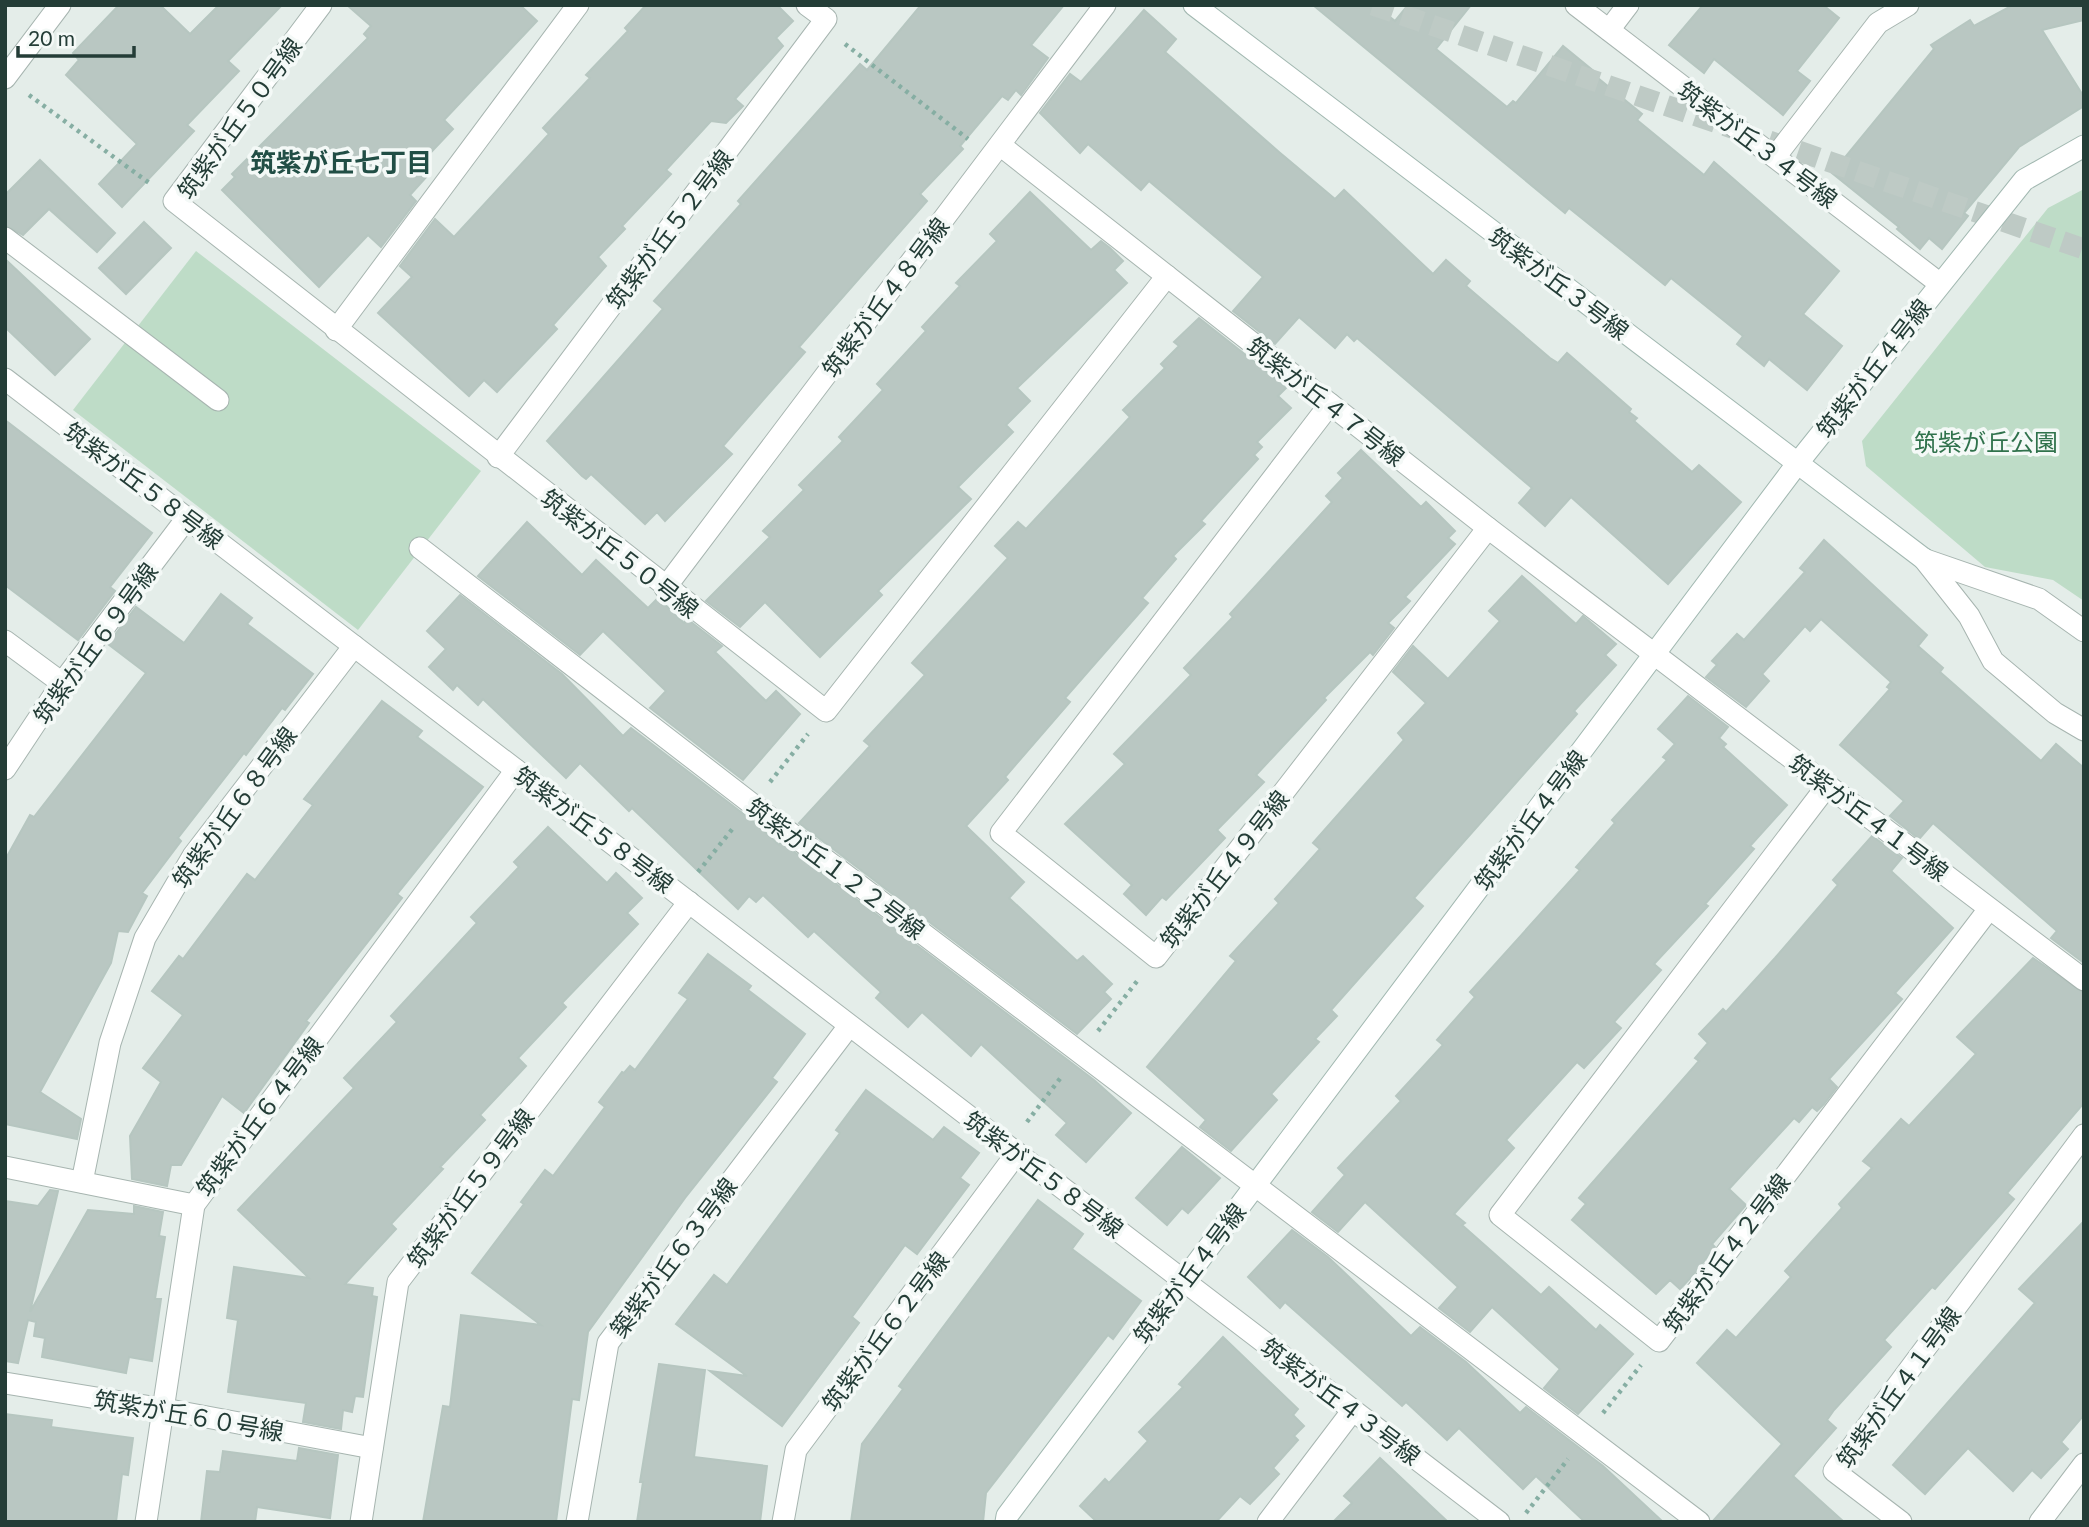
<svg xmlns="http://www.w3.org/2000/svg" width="2089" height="1527" font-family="Lato,'Noto Sans JP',sans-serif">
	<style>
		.green { fill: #bedcc7 }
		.building { fill: #b9c7c2; stroke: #b6c6c0; stroke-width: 2 }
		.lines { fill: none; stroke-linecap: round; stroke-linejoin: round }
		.secondary-tunnel { stroke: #becac5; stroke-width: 21; stroke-dasharray: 21 10; stroke-linecap: butt }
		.street-casing { stroke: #a7b5b0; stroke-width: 23 }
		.secondary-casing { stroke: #a2b8b1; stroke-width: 23 }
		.path { stroke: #86aea3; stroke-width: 4.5; stroke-dasharray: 3.5 5; stroke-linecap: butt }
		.street { stroke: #fff; stroke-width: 21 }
		.secondary { stroke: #fff; stroke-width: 21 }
		.labels { text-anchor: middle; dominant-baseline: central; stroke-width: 7; stroke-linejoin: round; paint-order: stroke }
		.street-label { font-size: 24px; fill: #243d37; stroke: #f4f9f7 }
		.park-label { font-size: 24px; fill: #30724c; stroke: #f4f9f7 }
		.neighbourhood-label { font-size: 26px; font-weight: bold; fill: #214e45; stroke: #f4f9f7 }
	</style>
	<rect width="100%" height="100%" fill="#e4ede9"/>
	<g class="green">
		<path d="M2084,189v412l-31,-21 -68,-13 -119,-101 -4,-25 186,-233z"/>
		<path d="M196,251l285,220 -123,159 -285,-220z"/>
	</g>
	<g class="building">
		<path d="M119,5h41l30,29 29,-29h63l-54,56 11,10 -52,54 7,6 -72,76 -23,-23 38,-40 -71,-69 13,-15 -6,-7z"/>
		<path d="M347,5h173l17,16 -93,99 9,9 -35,37 10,9 -18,20 6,6 -35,46 -13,-12 -49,52 -97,-97 13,-13 -3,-3 136,-136 -4,-4 7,-8z"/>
		<path d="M646,5h131l16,16 -17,17 7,8 -48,53 8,7 -17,17 -15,-2 -45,49 5,4 -49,52 3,3 -27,28 8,9 -53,59 4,4 -60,63 -13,-12 -15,16 -91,-83 34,-36 -12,-11 35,-47 19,18 95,-103 -6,-6 47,-50 -4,-3 42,-44 -3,-3z"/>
		<path d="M921,5h143l-33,40 17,13 -27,37 -5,-5 -8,10 -6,-4 -42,50 3,3 -43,45 7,7 -128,146 6,5 -82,94 9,8 -67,67 -8,-9 -12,12 -54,-50 -5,5 -4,-3 -35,-35 116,-132 -9,-8 87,-97 -3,-3 122,-137 7,6z"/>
		<path d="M1313,5h62l20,16 13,-16h63l-35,44 71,58 6,-6 3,2 47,-57 32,26 -2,2 49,40 -5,6 67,55 10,-13 125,109 -36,43 39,32 -35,44 -38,-31 -5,7 -27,-22 6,-8 -72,-58 -6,7 -96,-77 -4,5z"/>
		<path d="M1703,5h120l16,13 -42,53 13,10 -27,34 -69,-56 -10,14 -35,-28z"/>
		<path d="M2013,5h71v15l-42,10 42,67v9l-65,41 -55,66 4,3 -26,33 -13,-11 -9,11 -23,-20 2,-2 -67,-54 102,-124 -3,-4 39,-25 4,6z"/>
		<path d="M1144,10l32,29 -11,13 114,100 56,47 9,-9 89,84 13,-14 24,21 -4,5 84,72 8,5 9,-10 64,56 -2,3 8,6 -3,3 58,51 7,-7 42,37 -73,82 -97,-87 -26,29 -26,-23 13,-15 -175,-150 -3,3 -7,-7 -12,14 -36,-31 -24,27 -42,-33 30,-34 -114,-96 -8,9 -53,-46 -8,9 -40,-40 30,-39 11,8z"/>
		<path d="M40,160l75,73 -18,19 -48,-43 -26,26 -18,-10v-30z"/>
		<path d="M1030,192l61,58 10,-9 9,7 13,13 -9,9 13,13 -110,105 13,13 -24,24 7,7 -55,55 13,12 -93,92 4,4 -62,62 -55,-55 -25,25 -34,-26 64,-64 -7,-6 41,-41 -5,-5 44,-44 -4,-4 44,-47 -6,-6 49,-53 -4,-4 38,-41 -4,-3 41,-42 -7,-7z"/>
		<path d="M144,222l27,26 -45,46 -27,-26z"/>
		<path d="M5,259l85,80 -35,36 -50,-48z"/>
		<path d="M1199,318l81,64 6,6 -8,8 13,12 -34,34 5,5 -8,8 4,4 -57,62 4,3 -32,32 3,3 -34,39 6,5 -83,95 5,4 -65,75 3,3 -42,46 58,56 -15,16 68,63 6,-5 29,28 -8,8 7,7 -34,35 -278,-211 71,-77 -6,-5 61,-66 -13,-12 96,-105 -13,-12 23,-24 8,7 104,-112 -7,-7 42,-42 -4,-4 18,-18 -5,-4z"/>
		<path d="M5,420l147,113 -42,54 5,4 -37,49 -73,-55z"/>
		<path d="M1361,450l60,57 5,-5 29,29 -7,7 7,6 -50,53 5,4 -22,22 6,5 -21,27 -3,-3 -46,46 2,2 -70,75 8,7 -47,48 8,8 -59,62 -4,-3 -16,18 -22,-21 8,-9 -67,-61 60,-60 -11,-10 77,-79 -7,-7 49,-51 -3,-3 102,-112 -6,-6 17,-18 -5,-5z"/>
		<path d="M527,522l55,53 14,-15 52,48 9,-9 3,1 24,23 3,-4 35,27 -7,6 51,49 10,-10 24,23 -57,66 -93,-72 16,-17 -63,-60 -23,24 -102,-79z"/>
		<path d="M1824,540l103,95 -9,11 25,22 -3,4 101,89 15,-17 28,24v195l-33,-25 6,-7 -124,-108 -14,16 -29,-23 14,-15 -64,-56 50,-56 -3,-2 4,-5 -70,-63 -11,12 -5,-5 -43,48 7,7 -23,26 -40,-30 11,-12 -5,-4 25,-27 7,6 61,-68 -5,-4z"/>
		<path d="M1522,576l54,48 7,-8 33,28 -11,11 11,10 -42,46 3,3 -163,184 9,8 -92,104 6,6 -22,23 4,3 -48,52 6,6 -46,51 -31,-24 6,-7 -59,-53 89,-106 -6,-5 49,-53 -4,-4 45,-50 -7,-6 91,-103 -6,-7 28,-30 -33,-31 20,-26 35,33 52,-58 -11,-10z"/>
		<path d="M221,594l31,24 -5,6 66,50 -28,36 -3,-2 -36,47 -2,-2 -66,85 3,3 -39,52 5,3 -19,36 -10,-1 -7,32 -71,129 41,27 -4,20 -72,-15v-264l25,-45 4,2 112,-144 -38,-29 28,-37 48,36z"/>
		<path d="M460,595l102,79 61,62 8,-8 123,94 25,23 2,-3 313,238 37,33 -45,49 -30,-27 11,-12 -86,-79 -10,12 -49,-44 -14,15 -32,-29 5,-6 -67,-61 -6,6 -45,-42 -7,7 -7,-6 -11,13 -106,-101 -3,3 -49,-48 -14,15 -83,-79 -5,6 -21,-20 -4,5 -24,-23 17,-18 -19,-18z"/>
		<path d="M1688,696l40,31 -9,11 7,6 -3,3 64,58 -37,41 4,3 -49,55 3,2 -54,58 7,6 -47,52 7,6 -37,40 -7,-6 -71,78 8,8 -60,66 11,9 -3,2 79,70 8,-8 47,43 4,-5 33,29 -55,60 -34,-26 16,-19 -68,-62 -22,25 -31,-24 19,-21 -93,-85 -27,30 -26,-20 33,-37 -7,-7 63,-67 -5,-5 47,-51 -6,-5 38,-43 -5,-5 110,-122 -4,-3 39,-44 -3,-3 55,-60 -4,-3 12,-13 -17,-15z"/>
		<path d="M382,701l40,30 -5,6 66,50 -86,107 5,4 -96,123 3,2 -65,90 -22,-17 -41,69h-10l-4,21 -35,-7 -2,-43 31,-54 -18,-14 40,-53 -31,-24 27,-35 4,3 64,-85 8,6 58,-75 -9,-6z"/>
		<path d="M548,827l59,56 9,-10 26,25 -15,15 11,11 -76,79 4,4 -48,51 8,8 -46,49 5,5 -45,47 3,2 -52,55 5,5 -51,55 28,4 -1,8 5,1 -14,100 -8,-1 -3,16 -9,-2 -2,19 -38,-7 3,-19 -78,-11 10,-72 -11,-2 7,-51 75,11 -71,-68 116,-122 -10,-10 53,-56 -6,-6 86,-93 -6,-6 48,-50 -5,-5z"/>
		<path d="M1872,836l30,22 -11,13 62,57 -58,65 7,6 -73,80 8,8 -13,17 -7,7 -5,-4 -13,15 -5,-4 -65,71 17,16 -34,39 3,3 -21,27 -14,15 -10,-9 -14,14 -84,-74 14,-16 -7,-6 120,-137 -4,-3 13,-15 -9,-9 24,-25 3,3 49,-54 63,-73 -5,-5z"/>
		<path d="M708,954l43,32 -3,4 57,44 -33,44 5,4 -92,116 -97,134 -9,68 -7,-1 -16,123h-133l20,-116 7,1 11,-92 80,10 -69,-52 52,-69 -3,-2 24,-32 8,6 52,-69 -6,-5 23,-30 2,1 6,-7 5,4 53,-71 -9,-6z"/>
		<path d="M2033,958l51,35v110l-77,90 7,6 -79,90 -3,-2 -48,53 7,7 -57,63 -7,10 9,8 -43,48 51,46h-132l70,-78 -85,-81 30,-33 9,8 55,-61 -6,-6 57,-63 -3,-4 33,-36 -9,-7 38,-42 8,7 67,-72 -19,-17z"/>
		<path d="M866,1090l67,50 11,-13 35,26 -19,25 9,7 -52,69 -12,-9 -53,72 7,6 -77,103 -72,-55 37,5 -71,-52 38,-49 13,10 113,-152 -4,-3z"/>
		<path d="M1182,1147l38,31 -32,35 -6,-5 -15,17 -31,-27z"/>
		<path d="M50,1190l8,1 -28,121 58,-102 46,4v-8l29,6 -4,24 6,1 -10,62h6l-9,62 -23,-4 -3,16 -84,-16 3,-19 -11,-2 2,-14 -8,-2 -10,43 -13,-2v-160l33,5z"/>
		<path d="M1038,1200l45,34 -11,15 69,52 -28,38 -5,-4 -122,158 -3,29h-132l11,-78 41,-55 -4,-3z"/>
		<path d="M2084,1221v194l-23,27 7,7 -27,29 -9,-8 -19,21 -45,-43 -43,46 -32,-29 142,-162 -16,-14z"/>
		<path d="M1292,1230l36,27 83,79 9,-9 46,35 54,51 6,-6 77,59 60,56h-78l-49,-46 -13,13 -64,-61 -12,12 -41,-38 -4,4 -117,-104 -5,6 -32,-31z"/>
		<path d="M1223,1337l75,72 -5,6 11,11 -10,10 4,4 -25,28 6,6 -29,30 -10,-8 -24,26h-119l-17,-16 25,-27 4,4 39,-42 -9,-9 44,-45 -4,-3z"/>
		<path d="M659,1364l46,6 -11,87 73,9 -7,56h-123l6,-40h-3z"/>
		<path d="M5,1414l47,6 -1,7 82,11 -5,37 -6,-1 -6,48h-111z"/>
		<path d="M299,1448l39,7 -8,63 -73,-11 -2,15h-54l6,-51 13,1 3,-21 74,10z"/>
		<path d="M1380,1458l68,64h-115l19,-19 -8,-7z"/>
	</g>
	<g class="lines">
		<g class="secondary-tunnel">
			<path d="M1373,5l362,124"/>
			<path d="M1769,141l315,108"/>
		</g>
		<defs>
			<g id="street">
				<path d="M321,5l-147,196 652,510 341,-435"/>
				<path d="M1576,5l363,278"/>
				<path d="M1609,30l19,-25"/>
				<path d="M5,78l55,-73"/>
				<path d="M1000,145l488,383 596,452"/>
				<path d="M1775,157l103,-134 30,-18"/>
				<path d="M5,238l213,162"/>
				<path d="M336,330l242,-325"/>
				<path d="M5,379l1494,1143"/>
				<path d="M1330,404l-329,429 155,124 332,-429"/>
				<path d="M498,457l328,-438 -19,-14"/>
				<path d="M420,548l332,256 947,718"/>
				<path d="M1924,559l45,57 24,45 62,52 29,17"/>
				<path d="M1926,560l113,39 45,32"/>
				<path d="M665,588l440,-583"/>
				<path d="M5,641l57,42"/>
				<path d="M5,769l57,-86 125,-165"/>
				<path d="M1827,786l-327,429 159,126 330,-432"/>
				<path d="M5,1167l189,38"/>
				<path d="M82,1182l28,-139 35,-105 48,-82 161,-210"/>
				<path d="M5,1383l159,26 208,39"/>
				<path d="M146,1522l48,-317 322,-435"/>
				<path d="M361,1522l37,-240 291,-380"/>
				<path d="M577,1522l31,-179 241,-317"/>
				<path d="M783,1522l13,-72 221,-297"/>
				<path d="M1268,1522l85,-112"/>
				<path d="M1901,1522l-67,-51 250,-336"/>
				<path d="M2040,1522l44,-58"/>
			</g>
			<g id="secondary">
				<path d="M1194,5l730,554"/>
				<path d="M1006,1522l1,-6 790,-1052 227,-284 60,-34"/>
			</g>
		</defs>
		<use href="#street" class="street-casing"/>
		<use href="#secondary" class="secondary-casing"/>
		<g class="path">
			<path d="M845,44l123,95"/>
			<path d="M29,95l123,90"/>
			<path d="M770,782l38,-48"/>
			<path d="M698,872l36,-45"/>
			<path d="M1098,1031l40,-51"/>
			<path d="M1027,1122l35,-46"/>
			<path d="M1603,1413l38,-48"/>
			<path d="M1526,1513l42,-54"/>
		</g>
		<use href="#street" class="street"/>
		<use href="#secondary" class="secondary"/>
	</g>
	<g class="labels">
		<g class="street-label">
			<text transform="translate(239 118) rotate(-54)">筑紫が丘５０号線</text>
			<text transform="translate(1758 144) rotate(37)">筑紫が丘３４号線</text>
			<text transform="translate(669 229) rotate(-53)">筑紫が丘５２号線</text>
			<text transform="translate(1559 283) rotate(37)">筑紫が丘３号線</text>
			<text transform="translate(885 297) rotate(-53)">筑紫が丘４８号線</text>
			<text transform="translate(1873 368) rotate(-52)">筑紫が丘４号線</text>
			<text transform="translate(1326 401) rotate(38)">筑紫が丘４７号線</text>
			<text transform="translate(144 485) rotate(37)">筑紫が丘５８号線</text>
			<text transform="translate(620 553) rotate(38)">筑紫が丘５０号線</text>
			<text transform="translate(95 643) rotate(-54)">筑紫が丘６９号線</text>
			<text transform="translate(234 807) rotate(-54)">筑紫が丘６８号線</text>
			<text transform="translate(1869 817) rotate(37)">筑紫が丘４１号線</text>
			<text transform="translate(1530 820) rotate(-53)">筑紫が丘４号線</text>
			<text transform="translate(594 829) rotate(37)">筑紫が丘５８号線</text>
			<text transform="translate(836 868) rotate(37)">筑紫が丘１２２号線</text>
			<text transform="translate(1224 869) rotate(-52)">筑紫が丘４９号線</text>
			<text transform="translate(259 1116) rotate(-53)">筑紫が丘６４号線</text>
			<text transform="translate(1044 1174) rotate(37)">筑紫が丘５８号線</text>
			<text transform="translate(470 1188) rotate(-53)">筑紫が丘５９号線</text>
			<text transform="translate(1726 1253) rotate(-53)">筑紫が丘４２号線</text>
			<text transform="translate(673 1257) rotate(-53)">築紫が丘６３号線</text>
			<text transform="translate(1189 1273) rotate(-53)">筑紫が丘４号線</text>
			<text transform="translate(885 1331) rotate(-53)">筑紫が丘６２号線</text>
			<text transform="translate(1898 1387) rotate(-54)">筑紫が丘４１号線</text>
			<text transform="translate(1341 1401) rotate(37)">筑紫が丘４３号線</text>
			<text transform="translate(189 1415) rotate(10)">筑紫が丘６０号線</text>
		</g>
		<g class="park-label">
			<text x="1986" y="441">筑紫が丘公園</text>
		</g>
		<g class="neighbourhood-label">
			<text x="341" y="162">筑紫が丘七丁目</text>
		</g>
	</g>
	<rect width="2089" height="1527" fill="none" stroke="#243d37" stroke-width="14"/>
	<path d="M18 46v10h116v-10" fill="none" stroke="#243d37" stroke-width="3.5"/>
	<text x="28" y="46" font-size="21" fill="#243d37" stroke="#f4f9f7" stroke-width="5" paint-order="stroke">20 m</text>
</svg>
